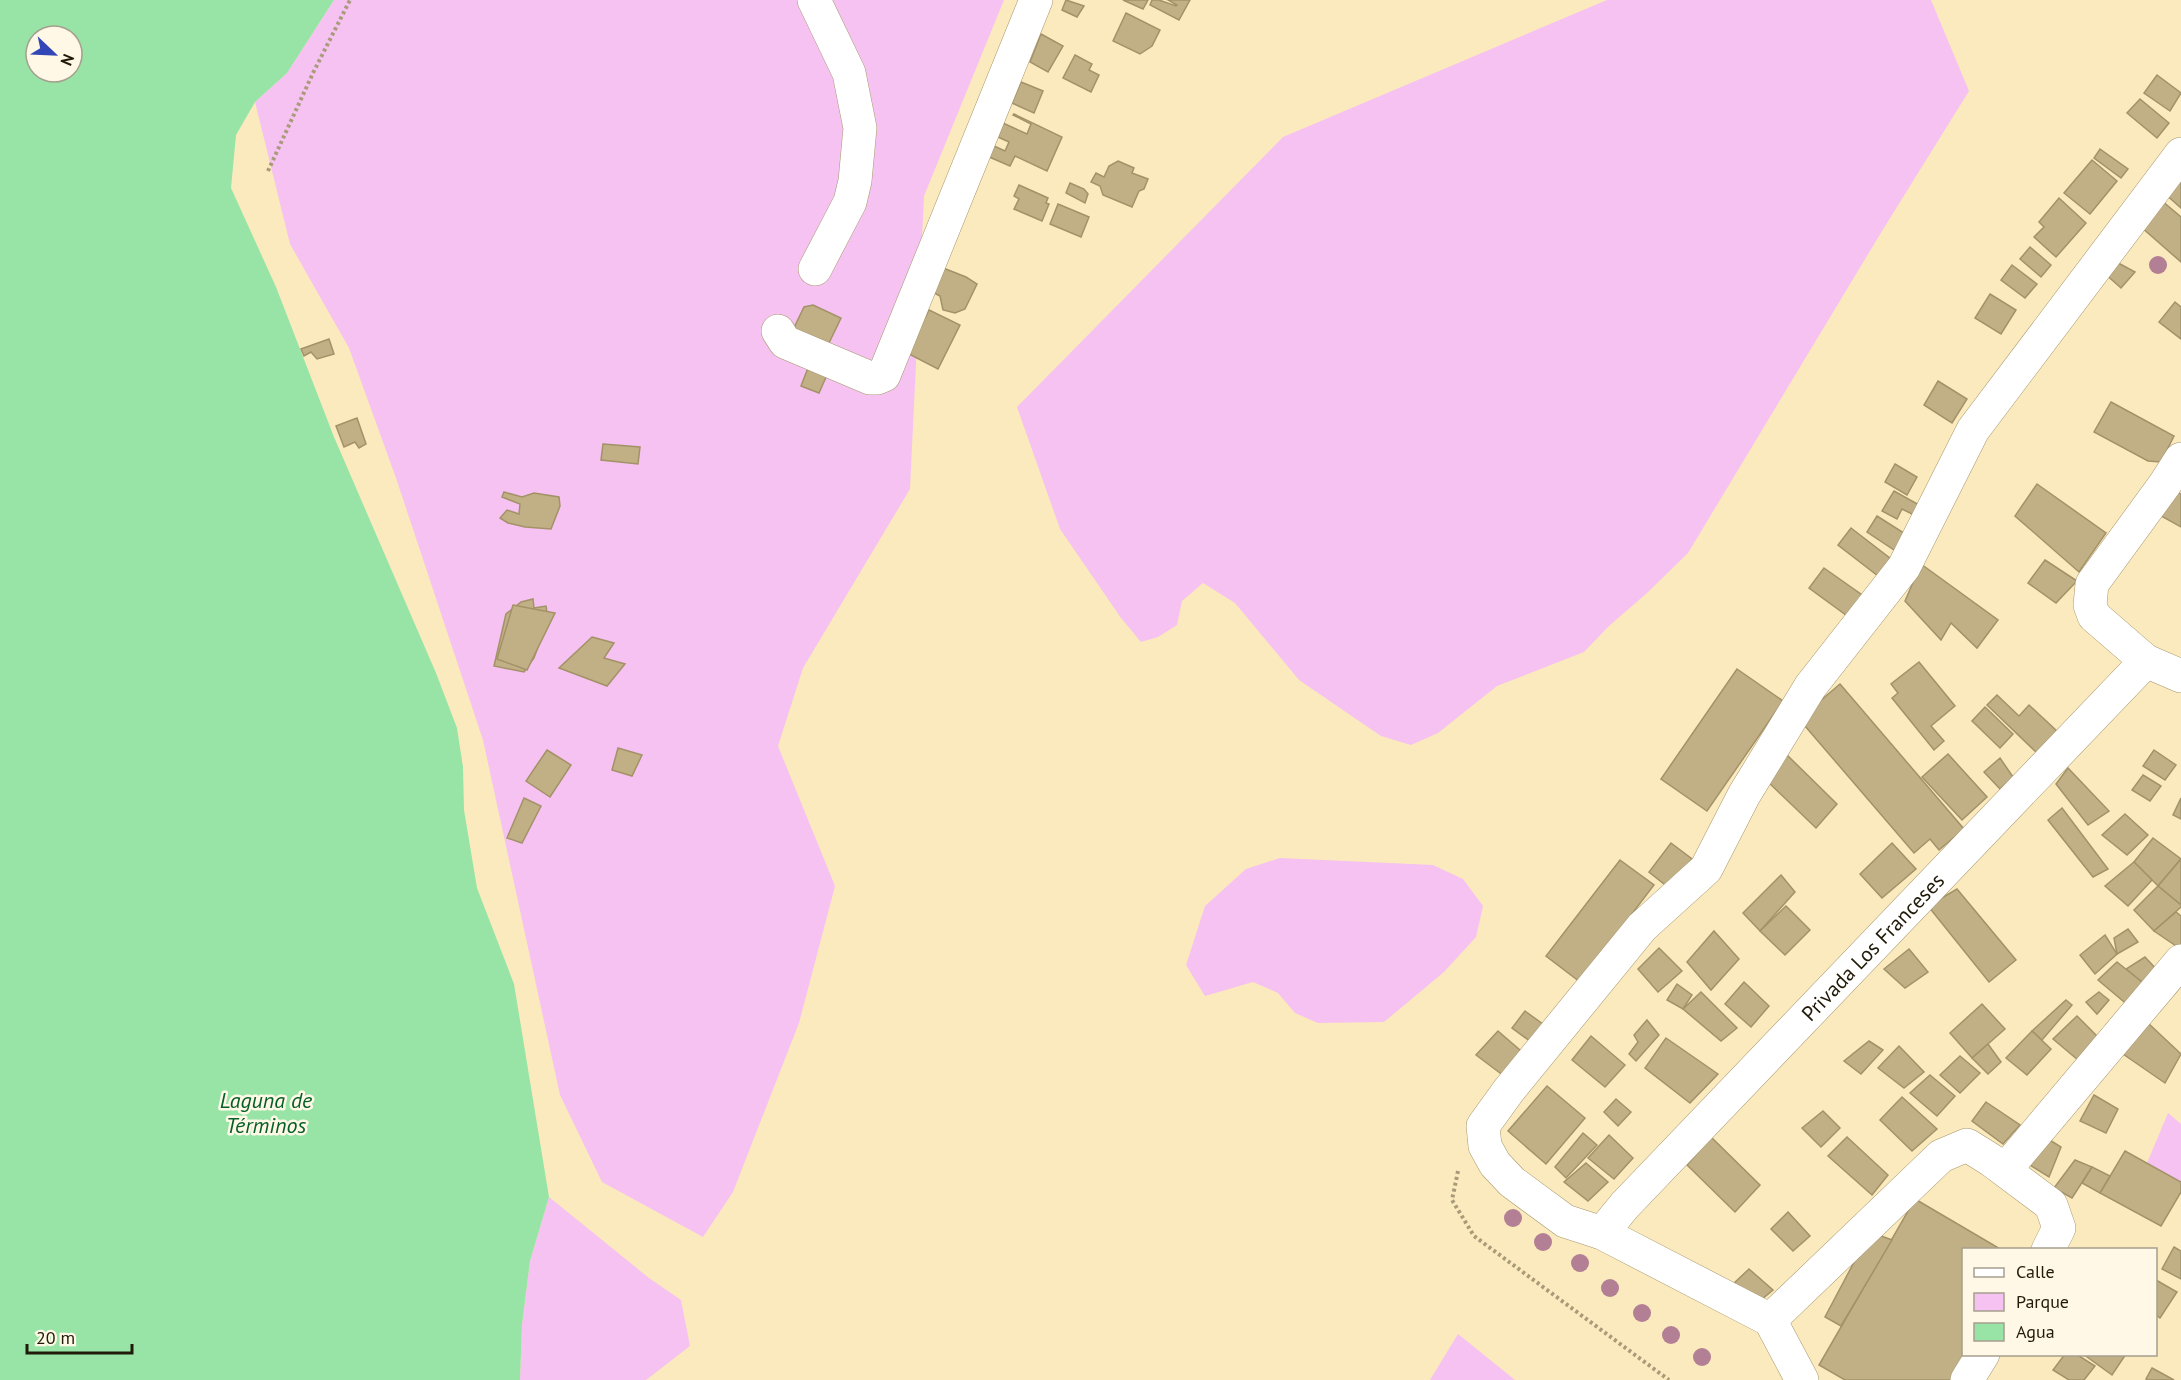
<svg xmlns="http://www.w3.org/2000/svg" width="2181" height="1380" font-family="'PT Sans',sans-serif">
	<style>
		.green { fill: #f6c2f1 }
		.water { fill: #97e4a6; fill-rule: evenodd }
		.building { fill: #c1b085; stroke: #a39268; stroke-width: 1.5 }
		.lines { fill: none; stroke-linecap: round; stroke-linejoin: round }
		.minor-casing { stroke: #a7976d; stroke-width: 34 }
		.path { stroke: #a99b79; stroke-width: 4; stroke-dasharray: 3 3; stroke-linecap: butt }
		.minor { stroke: #fff; stroke-width: 33 }
		.tree { fill: #b27f94 }
		.labels { text-anchor: middle; dominant-baseline: central; stroke-width: 5; stroke-linejoin: round; paint-order: stroke }
		.street-label { font-size: 21px; fill: #211a09; stroke: #fff8e6 }
		.water-label { font-size: 22px; font-style: italic; fill: #055f28; stroke: #fff8e6 }
	</style>
	<rect width="100%" height="100%" fill="#fbeabd"/>
	<g class="green">
		<path d="M334,0h670l-80,196 -14,293 -107,179 -25,78 57,140 -36,137 -66,169 -30,45 -101,-55 -42,-87 -77,-355 -87,-262 -47,-130 -59,-104 -35,-142 32,-29z"/>
		<path d="M1607,0h324l38,91 -87,140 -194,322 -41,40 -38,33 -25,26 -87,34 -59,47 -27,12 -30,-9 -82,-56 -64,-77 -32,-20 -21,18 -5,24 -19,12 -17,5 -20,-24 -61,-89 -43,-122 266,-270z"/>
		<path d="M1280,858l153,7 30,14 20,27 -7,31 -32,35 -60,50 -66,1 -23,-10 -17,-20 -25,-11 -48,14 -19,-31 19,-59 41,-37z"/>
		<path d="M2168,1113l13,11v59l-34,-20z"/>
		<path d="M549,1197l100,81 32,22 9,46 -44,34h-126l2,-56 8,-63z"/>
		<path d="M1458,1334l57,46h-85z"/>
	</g>
	<path class="water" d="M0,0h334l-47,73 -32,29 -19,33 -5,53 45,99 58,150 102,236 21,55 6,39 1,43 13,78 37,96 35,213 -19,64 -8,63 -2,56h-520zM36,36h36v36h-36z"/>
	<g class="building">
		<path d="M1066,0l18,6 -7,11 -15,-7z"/>
		<path d="M1123,0h25l-5,9z"/>
		<path d="M1152,0h7l17,6 1,-1 -9,-5h22l-11,20 -29,-15z"/>
		<path d="M1126,13l34,17 -8,16 -12,8 -27,-13z"/>
		<path d="M1041,34l22,12 -15,26 -18,-10z"/>
		<path d="M1075,55l17,9 -3,6 10,5 -8,17 -28,-14z"/>
		<path d="M2157,75l24,18 -11,18 -26,-18z"/>
		<path d="M1021,82l22,9 -9,22 -22,-10z"/>
		<path d="M2140,99l29,24 -12,15 -30,-25z"/>
		<path d="M1014,114l48,23 -15,34 -32,-15 -5,10 -23,-10 5,-11 13,6 4,-9 -11,-5 5,-14 24,11 4,-10 -18,-9z"/>
		<path d="M2100,149l28,20 -7,9 -27,-20z"/>
		<path d="M2181,155v53l-26,-23z"/>
		<path d="M2092,160l25,21 -27,33 -26,-21z"/>
		<path d="M1118,161l16,7 -2,5 16,6 -4,10 -5,2 -7,16 -29,-12 -3,-9 -9,-4 5,-9 8,4 5,-11z"/>
		<path d="M1070,183l14,6 4,5 -3,9 -19,-10z"/>
		<path d="M1019,185l29,13 -2,5 3,1 -7,17 -28,-12 5,-10 -5,-3z"/>
		<path d="M2155,195l26,22v45l-48,-42z"/>
		<path d="M2059,198l27,25 -30,34 -22,-20 10,-10 -5,-5z"/>
		<path d="M1058,204l31,13 -8,20 -31,-13z"/>
		<path d="M2030,247l21,18 -10,12 -21,-18z"/>
		<path d="M2109,258l26,14 -14,16 -19,-17z"/>
		<path d="M933,264l33,13 11,7 -12,25 -10,4 -12,-3 -3,-14 -17,-9z"/>
		<path d="M2012,265l25,19 -12,14 -24,-18z"/>
		<path d="M1990,294l26,16 -15,24 -26,-16z"/>
		<path d="M2175,302l6,5v32l-22,-17z"/>
		<path d="M813,305l28,13 -12,25 -38,-9 13,-27z"/>
		<path d="M929,310l31,15 -22,44 -31,-16z"/>
		<path d="M329,339l5,15 -17,5 -6,-7 -7,4 -3,-7z"/>
		<path d="M808,368l19,7 -8,18 -18,-7z"/>
		<path d="M1938,381l29,18 -15,24 -28,-18z"/>
		<path d="M2111,402l63,34 -13,26 -13,-1 -54,-29z"/>
		<path d="M357,418l9,26 -7,4 -4,-6 -11,5 -8,-21z"/>
		<path d="M603,444l37,3 -2,17 -37,-4z"/>
		<path d="M1895,464l22,13 -10,18 -22,-13z"/>
		<path d="M2037,484l69,49 -27,39 -64,-56z"/>
		<path d="M2168,487l13,7v33l-27,-15z"/>
		<path d="M1894,491l27,15 -5,10 -14,-7 -5,10 -15,-8z"/>
		<path d="M504,492l18,5 12,-4 25,4 1,9 -9,23 -26,-2 -17,-4 -8,-5 7,-8 12,4 1,-10 -18,-7z"/>
		<path d="M1877,516l30,19 -10,17 -30,-20z"/>
		<path d="M1851,528l40,31 -13,17 -40,-31z"/>
		<path d="M2045,560l32,21 -21,22 -28,-20z"/>
		<path d="M1921,564l77,56 -21,28 -26,-25 -10,17 -36,-39z"/>
		<path d="M1824,568l41,29 -15,21 -41,-30z"/>
		<path d="M533,599l1,9 12,-2 2,13 -14,39 -10,14 -30,-6 12,-52 15,-12z"/>
		<path d="M513,605l42,8 -28,57 -30,-11z"/>
		<path d="M592,637l22,6 -10,15 21,6 -18,22 -48,-18z"/>
		<path d="M1919,662l36,44 -24,20 13,15 -10,9 -42,-52 6,-5 -7,-9z"/>
		<path d="M1737,669l46,32 -76,110 -46,-32z"/>
		<path d="M1840,684l124,145 -25,21 -9,-11 -16,14 -115,-134z"/>
		<path d="M1997,695l22,21 10,-11 29,27 -21,21 -50,-48z"/>
		<path d="M1985,707l28,27 -13,14 -28,-27z"/>
		<path d="M618,748l24,7 -10,21 -20,-6z"/>
		<path d="M547,750l24,15 -21,32 -24,-16z"/>
		<path d="M2154,750l22,15 -11,15 -22,-14z"/>
		<path d="M1786,754l51,50 -21,24 -50,-48z"/>
		<path d="M1948,754l39,43 -25,23 -40,-43z"/>
		<path d="M2000,758l13,19 -13,12 -16,-17z"/>
		<path d="M2068,768l41,43 -21,14 -32,-41z"/>
		<path d="M2143,775l18,11 -11,15 -18,-11z"/>
		<path d="M524,798l17,8 -19,37 -15,-5z"/>
		<path d="M2181,798v21l-8,-4z"/>
		<path d="M2062,808l46,61 -15,8 -45,-57z"/>
		<path d="M2125,814l23,21 -21,20 -25,-20z"/>
		<path d="M2153,838l28,21 -23,27 -24,-24z"/>
		<path d="M1671,843l21,16 -23,29 -20,-16z"/>
		<path d="M1892,843l24,26 -34,29 -22,-24z"/>
		<path d="M2181,859v46l-23,-19z"/>
		<path d="M1620,860l34,25 -74,97 -34,-26z"/>
		<path d="M2134,862l18,18 -24,26 -23,-20z"/>
		<path d="M1781,875l14,17 -35,39 -17,-18z"/>
		<path d="M2158,886l23,19v2l-27,24 -20,-21z"/>
		<path d="M1957,889l59,71 -27,22 -61,-76z"/>
		<path d="M1786,906l24,24 -25,25 -25,-24z"/>
		<path d="M2176,912l5,4v29l-2,3 -25,-17z"/>
		<path d="M2128,929l10,13 -21,12 -3,-16z"/>
		<path d="M1714,931l25,28 -28,31 -24,-28z"/>
		<path d="M2105,935l12,19 -22,20 -15,-19z"/>
		<path d="M1659,948l23,23 -24,21 -20,-23z"/>
		<path d="M1909,949l19,23 -23,16 -21,-19z"/>
		<path d="M2145,957l14,15 -12,14 -21,-17z"/>
		<path d="M2117,962l30,24 -18,20 -31,-26z"/>
		<path d="M1744,982l25,24 -18,21 -26,-23z"/>
		<path d="M1677,984l15,11 -9,14 -16,-9z"/>
		<path d="M1701,992l36,36 -16,13 -38,-32z"/>
		<path d="M2099,992l10,8 -12,14 -11,-12z"/>
		<path d="M2066,1000l6,5 -30,35 -10,-9z"/>
		<path d="M1982,1004l23,25 -33,29 -22,-25z"/>
		<path d="M1525,1011l26,19 -13,17 -26,-19z"/>
		<path d="M2077,1016l21,21 -20,23 -25,-21z"/>
		<path d="M1647,1020l12,15 -23,26 -7,-7 9,-12 -4,-7z"/>
		<path d="M2148,1023l33,31 -16,29 -45,-31z"/>
		<path d="M1498,1031l29,25 -19,23 -32,-24z"/>
		<path d="M2032,1031l19,18 -24,26 -21,-17z"/>
		<path d="M1591,1036l34,29 -20,22 -33,-27z"/>
		<path d="M1666,1038l52,36 -28,29 -45,-35z"/>
		<path d="M1869,1041l14,9 -22,24 -17,-13z"/>
		<path d="M1988,1044l13,18 -13,12 -16,-16z"/>
		<path d="M1899,1046l25,26 -20,16 -26,-20z"/>
		<path d="M1960,1056l20,17 -20,20 -20,-18z"/>
		<path d="M1930,1075l25,21 -18,20 -27,-23z"/>
		<path d="M1547,1086l38,32 -39,46 -38,-33z"/>
		<path d="M2094,1095l24,14 -12,24 -26,-12z"/>
		<path d="M1902,1097l35,32 -25,22 -32,-31z"/>
		<path d="M1616,1099l15,13 -13,14 -14,-14z"/>
		<path d="M1986,1102l34,23 -17,19 -31,-23z"/>
		<path d="M1823,1111l17,17 -19,19 -19,-19z"/>
		<path d="M1583,1133l14,12 -31,33 -11,-11z"/>
		<path d="M1609,1135l24,23 -19,21 -26,-21z"/>
		<path d="M1711,1137l49,48 -25,27 -48,-47z"/>
		<path d="M1847,1137l41,38 -16,20 -44,-39z"/>
		<path d="M2045,1137l16,10 -12,30 -24,-15z"/>
		<path d="M2125,1151l56,31v10l-20,34 -61,-33z"/>
		<path d="M2075,1160l17,7 -20,31 -18,-10z"/>
		<path d="M1586,1163l22,19 -20,19 -24,-19z"/>
		<path d="M2092,1167l18,9 -10,17 -18,-10z"/>
		<path d="M1915,1199l87,51h-38v104l-13,26h-106l-26,-15z"/>
		<path d="M1788,1212l22,24 -17,15 -22,-22z"/>
		<path d="M1870,1232l22,8 -51,86 -16,-9z"/>
		<path d="M2174,1247l7,4v28l-19,-10z"/>
		<path d="M1749,1269l24,21 -18,15 -24,-19z"/>
		<path d="M2156,1280l21,12 -17,26 -4,-3z"/>
		<path d="M2065,1354h11l19,12 -11,14h-15l-16,-10z"/>
		<path d="M2083,1354h43l-14,21z"/>
		<path d="M2152,1368l22,12h-26l-2,-1z"/>
	</g>
	<g class="lines">
		<defs>
			<g id="minor">
				<path d="M814,0l35,73 11,55 -5,53 -5,21 -35,67"/>
				<path d="M778,331l7,11 85,36h7l7,-3 152,-375"/>
				<path d="M2181,459l-16,25 -73,100 -2,21 4,11 52,45 35,15"/>
				<path d="M2005,1170l176,-209"/>
				<path id="s1" d="M1602,1233l23,-28 521,-544"/>
				<path d="M1770,1320l-168,-87 -37,-12 -53,-39 -17,-18 -10,-18 -2,-20 26,-36 133,-163 64,-58 38,-74 66,-108 94,-120 69,-137 208,-276"/>
				<path d="M1770,1320l171,-164 26,-11 24,15 60,45 8,23 -11,22"/>
				<path d="M1770,1320l32,60"/>
				<path d="M1967,1380l16,-26"/>
			</g>
		</defs>
		<use href="#minor" class="minor-casing"/>
		<g class="path">
			<path d="M268,171l45,-98 37,-73"/>
			<path d="M1458,1171l-6,29 22,36 195,144"/>
		</g>
		<use href="#minor" class="minor"/>
	</g>
	<g class="tree">
		<circle cx="2158" cy="265" r="9"/>
		<circle cx="1513" cy="1218" r="9"/>
		<circle cx="1543" cy="1242" r="9"/>
		<circle cx="1580" cy="1263" r="9"/>
		<circle cx="1610" cy="1288" r="9"/>
		<circle cx="1642" cy="1313" r="9"/>
		<circle cx="1671" cy="1335" r="9"/>
		<circle cx="1702" cy="1357" r="9"/>
	</g>
	<g class="labels">
		<g class="street-label">
			<text stroke="none"><textPath href="#s1" startOffset="394">Privada Los Franceses</textPath></text>
		</g>
		<g class="water-label">
			<text x="266" y="1100">Laguna de<tspan x="266" dy="25">Términos</tspan></text>
		</g>
	</g>
	<rect x="1962" y="1248" width="195" height="108" fill="#fff8e6" stroke="#a69f8e" stroke-width="1.5"/>
	<rect x="1974" y="1268" width="30" height="9" fill="#ffffff" stroke="#a69f8e" stroke-width="1.5"/>
	<text x="2016" y="1278" font-size="18" fill="#211a09">Calle</text>
	<rect x="1974" y="1293" width="30" height="18" fill="#f6c2f1" stroke="#a69f8e" stroke-width="1.5"/>
	<text x="2016" y="1308" font-size="18" fill="#211a09">Parque</text>
	<rect x="1974" y="1323" width="30" height="18" fill="#97e4a6" stroke="#a69f8e" stroke-width="1.5"/>
	<text x="2016" y="1338" font-size="18" fill="#211a09">Agua</text>
	<g transform="translate(54 54) rotate(113)"><circle r="28" fill="#fff8e6" stroke="#a69f8e" stroke-width="1.5"/>
	<path d="M0-4.5L10 22L0 15L-10 22Z" fill="#3147b8"/>
	<text y="-9" font-size="16" font-weight="bold" text-anchor="middle" fill="#211a09">N</text>
	</g>
	<path d="M27 1344v9h105v-9" fill="none" stroke="#211a09" stroke-width="3"/>
	<text x="36" y="1344" font-size="18" fill="#211a09" stroke="#fff8e6" stroke-width="4.5" paint-order="stroke">20 m</text>
</svg>
